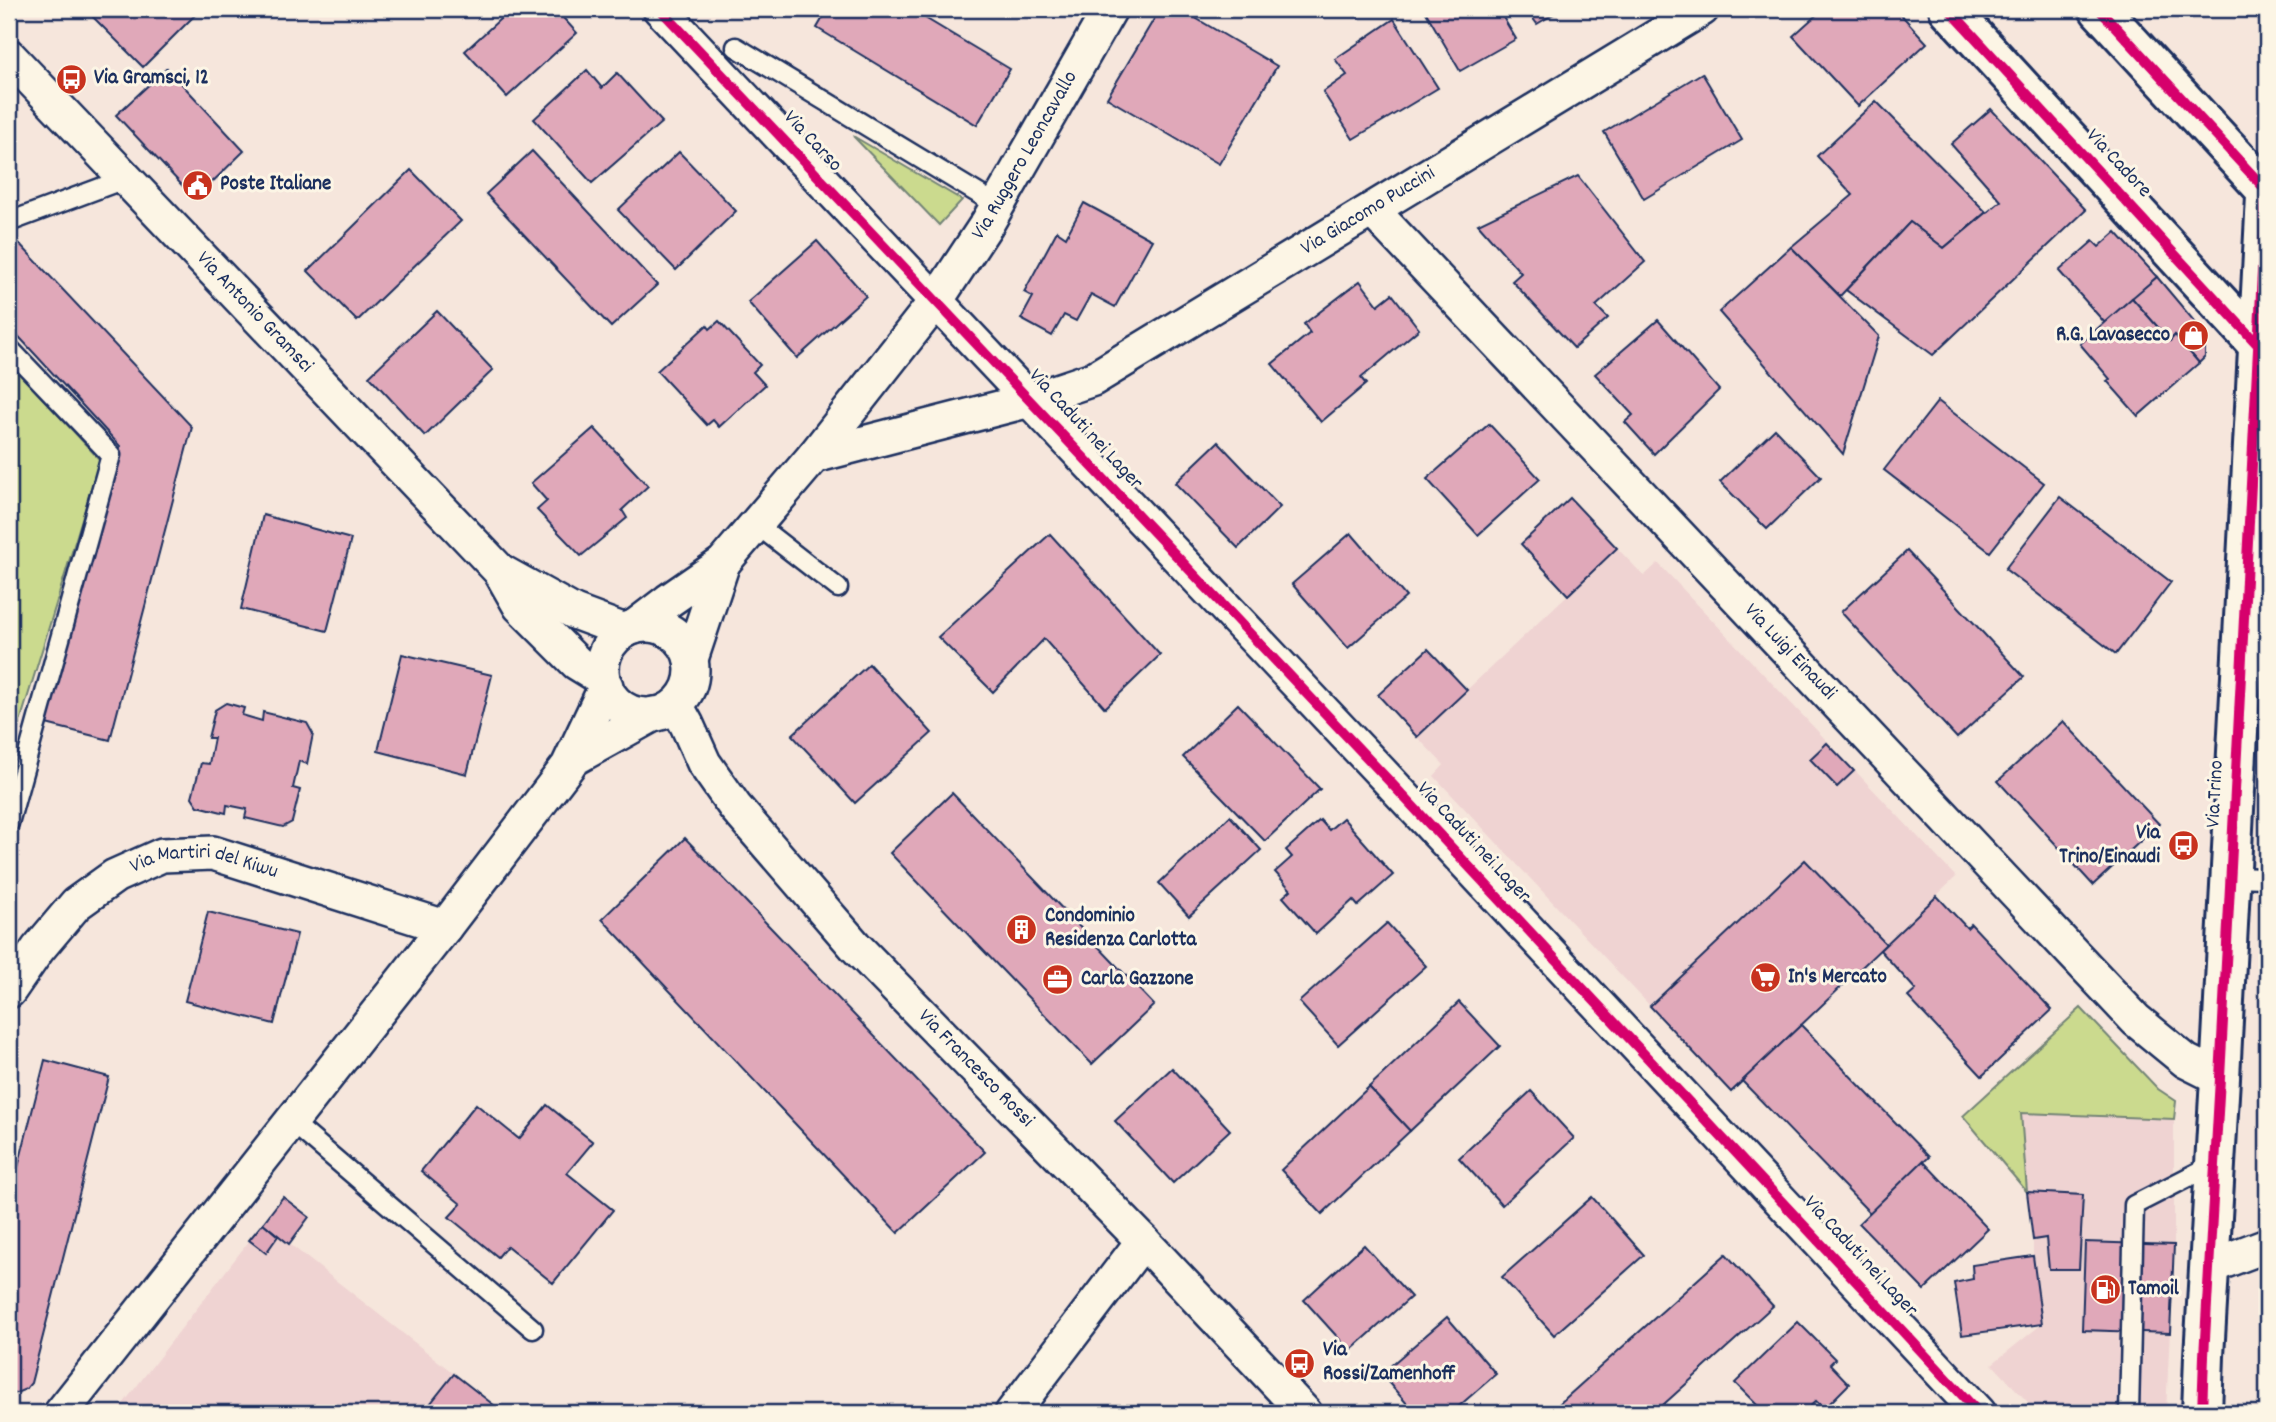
<svg xmlns="http://www.w3.org/2000/svg" width="2276" height="1422" font-family="Dekko,sans-serif">
	<style>
		.built { fill: #efd3d2 }
		.green { fill: #cbda8e; stroke: #738476; stroke-width: 2 }
		.building { fill: #e0a8b9; stroke: #1b2f5e; stroke-width: 2 }
		.lines { fill: none; stroke-linecap: round; stroke-linejoin: round }
		.service-casing { stroke: #1b2f5e; stroke-width: 23 }
		.minor-casing { stroke: #1b2f5e; stroke-width: 38 }
		.tertiary-casing { stroke: #1b2f5e; stroke-width: 44 }
		.secondary-casing { stroke: #1b2f5e; stroke-width: 44 }
		.service { stroke: #fcf5e5; stroke-width: 18 }
		.minor { stroke: #fcf5e5; stroke-width: 33 }
		.tertiary { stroke: #fcf5e5; stroke-width: 38 }
		.secondary { stroke: #fcf5e5; stroke-width: 38 }
		.cycleway-casing { stroke: #fcf5e5; stroke-width: 15 }
		.cycleway { stroke: #d6006c; stroke-width: 10 }
		.labels { text-anchor: middle; dominant-baseline: central; stroke-width: 6; stroke-linejoin: round; paint-order: stroke }
		.poi-label { font-size: 21px; font-weight: bold; fill: #1b2f5e; stroke: #fcf5e5; text-anchor: start }
		.street-label { font-size: 21px; fill: #1b2f5e; stroke: #fcf5e5 }
	</style>
	<rect width="100%" height="100%" fill="#f6e6dc"/>
	<filter id="ink" filterUnits="userSpaceOnUse"><feTurbulence type="fractalNoise" baseFrequency=".0143" numOctaves="2"/><feDisplacementMap in="SourceGraphic" scale="14" xChannelSelector="R" yChannelSelector="G"/><feConvolveMatrix kernelMatrix="1 2 1 2 8 2 1 2 1" color-interpolation-filters="sRGB"/></filter>
	<g filter="url(#ink)">
		<g class="built">
			<path d="M1617,548l27,28 14,-13 298,314 -225,215 -297,-316 10,-11 -27,-28z"/>
			<path d="M2021,1113l153,6v126l-8,168h-128l-46,-49 50,-40 -9,-68v-16l-6,-48z"/>
			<path d="M263,1223l241,190h-388z"/>
		</g>
		<g class="green">
			<path d="M853,136l109,64 -23,25z"/>
			<path d="M9,362l91,98 -91,298z"/>
			<path d="M2081,1008l77,81 18,12 -2,18 -153,-6 6,79 -64,-76z"/>
		</g>
		<g class="building">
			<path d="M89,9h101l6,5 -53,53 -56,-56z"/>
			<path d="M511,9h44l22,24 -70,64 -42,-46z"/>
			<path d="M828,9h82l100,60 -33,56 -160,-97z"/>
			<path d="M1160,9h20l97,57 -58,98 -112,-66z"/>
			<path d="M1424,9h74l18,30 -56,32z"/>
			<path d="M1526,9h36l-25,15z"/>
			<path d="M1823,9h73l31,34 -69,63 -65,-70z"/>
			<path d="M1394,19l44,69 -85,51 -30,-47 24,-17 -12,-16z"/>
			<path d="M167,68l77,83 -49,48 -79,-84z"/>
			<path d="M587,70l15,18 15,-15 45,49 -70,61 -58,-64z"/>
			<path d="M1702,73l40,67 -98,59 -40,-67z"/>
			<path d="M1876,101l110,111 -42,36 -34,-26 -70,74 -49,-49 62,-52 -36,-39z"/>
			<path d="M1991,109l95,101 -153,145 -87,-65 64,-68 34,26 57,-47 -50,-57z"/>
			<path d="M532,151l125,134 -46,42 -125,-133z"/>
			<path d="M679,152l57,59 -60,59 -58,-60z"/>
			<path d="M411,170l50,51 -104,100 -49,-50z"/>
			<path d="M1578,176l67,86 -49,44 12,12 -34,30 -62,-67 9,-8 -43,-49z"/>
			<path d="M1084,203l68,37 -37,67 -24,-13 -15,27 -12,-6 -12,21 -31,-17 12,-22 -9,-5 33,-61 9,6z"/>
			<path d="M2116,232l41,45 -52,46 -46,-52 34,-30 6,6z"/>
			<path d="M9,238l7,2 176,187 -82,313 -64,-16 74,-278 -111,-120z"/>
			<path d="M817,241l49,55 -69,62 -49,-56z"/>
			<path d="M1791,247l88,89 -36,118 -124,-142z"/>
			<path d="M2157,277l48,57v23l-6,6 -24,-28 -5,6 -38,-43z"/>
			<path d="M1360,281l18,24 14,-11 27,35 -58,49 5,6 -45,38 -49,-58 38,-31 -6,-9z"/>
			<path d="M2132,298l38,43 5,-6 24,28 -61,53 -31,-35 3,-2 -30,-35z"/>
			<path d="M437,311l56,59 -68,66 -56,-60z"/>
			<path d="M1658,320l61,70 -65,64 -29,-32 8,-7 -38,-41z"/>
			<path d="M719,321l41,44 -7,7 12,13 -46,42 -6,-7 -6,5 -50,-54 50,-46 3,4z"/>
			<path d="M1938,401l106,82 -54,69 -106,-82z"/>
			<path d="M1489,424l51,55 -62,56 -51,-56z"/>
			<path d="M594,428l54,58 -26,24 5,8 -46,38 -44,-46 10,-9 -16,-18z"/>
			<path d="M1775,429l46,48 -54,52 -47,-47z"/>
			<path d="M1218,442l62,65 -42,41 -63,-65z"/>
			<path d="M2060,497l111,85 -55,72 -111,-85z"/>
			<path d="M1570,498l47,50 -49,47 -47,-51z"/>
			<path d="M263,515l88,24 -24,92 -86,-22z"/>
			<path d="M1351,533l55,64 -58,51 -56,-64z"/>
			<path d="M1050,534l110,121 -55,53 -61,-69 -51,53 -55,-55z"/>
			<path d="M1907,551l117,126 -67,61 -116,-126z"/>
			<path d="M1428,649l39,41 -50,47 -39,-42z"/>
			<path d="M402,654l90,21 -25,99 -89,-23z"/>
			<path d="M869,664l63,69 -77,70 -63,-68z"/>
			<path d="M226,703l18,5 -2,7 20,6 1,-9 44,11 6,11 -6,30 -8,-3 -6,27 7,2 -8,32 -9,5 -38,-9 2,-9 -20,-4 -1,8 -28,-7 -6,-9 9,-34 8,1 5,-26h-6l7,-28z"/>
			<path d="M1238,704l82,85 -55,52 -82,-84z"/>
			<path d="M2063,721l96,103 -66,61 -95,-104z"/>
			<path d="M1827,743l27,28 -17,16 -27,-28z"/>
			<path d="M952,793l202,212 -62,59 -202,-211z"/>
			<path d="M1230,816l31,34 -72,66 -30,-33z"/>
			<path d="M1343,818l50,57 -35,31 -5,-6 -37,34 -33,-37 8,-7 -16,-18 17,-15 -6,-7 34,-30 9,10z"/>
			<path d="M685,838l300,314 -87,81 -296,-314z"/>
			<path d="M1805,860l81,84 -155,148 -81,-86z"/>
			<path d="M1937,896l30,32 4,-4 81,86 -70,66 -74,-79 8,-7 -36,-40z"/>
			<path d="M208,912l89,22 -23,90 -89,-23z"/>
			<path d="M1387,923l39,43 -88,79 -39,-43z"/>
			<path d="M1459,1002l41,44 -90,85 -41,-44z"/>
			<path d="M1801,1025l128,132 -59,56 -128,-132z"/>
			<path d="M45,1060l64,17 -78,306 -5,6 -17,7v-193z"/>
			<path d="M1172,1068l58,62 -57,53 -58,-62z"/>
			<path d="M1369,1087l41,44 -88,83 -41,-44z"/>
			<path d="M1531,1091l43,47 -72,67 -43,-47z"/>
			<path d="M476,1104l43,35 28,-34 46,37 -26,31 46,37 -60,73 -46,-37 -9,11 -49,-40 12,-13 -40,-33z"/>
			<path d="M1923,1161l65,68 -64,61 -65,-67z"/>
			<path d="M2027,1192l56,3 -4,74h-30l-3,-31 -13,2z"/>
			<path d="M283,1197l26,20 -20,27 -26,-21z"/>
			<path d="M1592,1197l52,58 -90,80 -52,-58z"/>
			<path d="M263,1223l15,13 -12,17 -17,-13z"/>
			<path d="M2085,1242l89,3 -4,88 -88,-3z"/>
			<path d="M1364,1245l47,52 -61,54 -46,-51z"/>
			<path d="M1726,1254l47,52 -119,107h-105z"/>
			<path d="M2033,1256l9,68 -80,11 -8,-52 19,-4 -1,-14z"/>
			<path d="M1447,1317l49,57 -45,39h-36l-34,-39z"/>
			<path d="M1798,1322l37,37 -5,5 19,20 -25,25 -8,-8 -13,12h-38l-30,-30z"/>
			<path d="M454,1374l50,39h-81z"/>
		</g>
		<g class="lines">
			<defs>
				<g id="service">
					<path d="M736,47l261,158"/>
					<path d="M9,222l118,-44"/>
					<path d="M9,348l102,107 -102,368"/>
					<path d="M757,525l81,63"/>
					<path d="M2231,877l36,1"/>
					<path d="M292,1122l241,207"/>
					<path d="M2129,1413l5,-208 82,-42"/>
				</g>
				<g id="minor">
					<path d="M660,9l732,775 587,629"/>
					<path id="s1" d="M9,56l491,515 20,35 57,57 26,16"/>
					<path id="s2" d="M1373,211l763,809 50,41 34,17"/>
					<path id="s3" d="M814,456l216,-56 63,-21 609,-370"/>
					<path d="M500,571l74,41 51,19"/>
					<circle cx="647" cy="670" r="45"/>
					<path id="s4" d="M634,627l34,-26 55,-38 91,-107 122,-155 52,-79 122,-213"/>
					<path d="M691,659l32,-96"/>
					<path id="s5" d="M676,705l11,20 17,38 31,44 120,139 288,295 162,172"/>
					<path d="M573,759l81,-45"/>
					<path id="s6" d="M9,991l29,-42 38,-45 39,-28 47,-21 51,-2 232,74"/>
					<path d="M2209,1267l58,-22"/>
					<path d="M61,1413l384,-486 123,-161 38,-80"/>
					<path d="M1012,1413l131,-172"/>
				</g>
				<g id="tertiary">
					<path d="M1949,9l310,337"/>
					<path d="M2099,9l168,182"/>
				</g>
				<path id="secondary" d="M2202,1413l2,-57 16,-278 47,-901"/>
			</defs>
			<use href="#service" class="service-casing"/>
			<use href="#minor" class="minor-casing"/>
			<use href="#tertiary" class="tertiary-casing"/>
			<use href="#secondary" class="secondary-casing"/>
			<use href="#service" class="service"/>
			<use href="#minor" class="minor"/>
			<use href="#tertiary" class="tertiary"/>
			<use href="#secondary" class="secondary"/>
			<defs>
				<g id="cycleway">
					<path d="M660,9l732,775 587,629"/>
					<path d="M1949,9l310,337"/>
					<path d="M2099,9l168,182"/>
					<path d="M2202,1413l2,-57 16,-278 47,-901"/>
				</g>
			</defs>
			<use href="#cycleway" class="cycleway-casing"/>
			<use href="#cycleway" class="cycleway"/>
		</g>
	</g>
	<defs>
		<symbol id="bus-disc" viewBox="-11 -11 22 22"><circle r="9.5" fill="#c8321e" stroke="#fcf5e5"/><path d="M-5-6H5V4H4V6H2V4H-2V6H-4V4H-5ZM-3.5-4V0h7V-4ZM-3.5 1.2v1.5H-2V1.2ZM2 1.2v1.5H3.5V1.2Z" fill="#fff"/></symbol>
		<symbol id="civic-disc" viewBox="-11 -11 22 22"><circle r="9.5" fill="#c8321e" stroke="#fcf5e5"/><path d="M-.6-6.5H3V-4.5H.6V-3L4-1V1h2V6H-6V1h2V-1L-.6-3ZM-1.2 2.5V6h2.4V2.5Z" fill="#fff"/></symbol>
		<symbol id="shop-disc" viewBox="-11 -11 22 22"><circle r="9.5" fill="#c8321e" stroke="#fcf5e5"/><path d="M-5-2.5h2.3a2.7 3.5 0 0 1 5.4 0H5L5.5 6h-11ZM-1.5-2.5h3a1.5 2.3 0 0 0-3 0Z" fill="#fff"/></symbol>
		<symbol id="building-disc" viewBox="-11 -11 22 22"><circle r="9.5" fill="#c8321e" stroke="#fcf5e5"/><path d="M-4-6H4V6H1V3H-1V6H-4ZM-2.5-4.3h1.7v1.8h-1.7ZM.8-4.3h1.7v1.8H.8ZM-2.5-1h1.7V.8h-1.7ZM.8-1h1.7V.8H.8Z" fill="#fff"/></symbol>
		<symbol id="supermarket-disc" viewBox="-11 -11 22 22"><circle r="9.5" fill="#c8321e" stroke="#fcf5e5"/><path d="M-6-5.5h2.5l.6 2H6L4.5 2H-2.5L-4.4-4H-6ZM-1.5 3.2a1.3 1.3 0 1 0 .1 0ZM3 3.2a1.3 1.3 0 1 0 .1 0Z" fill="#fff"/></symbol>
		<symbol id="office-disc" viewBox="-11 -11 22 22"><circle r="9.5" fill="#c8321e" stroke="#fcf5e5"/><path d="M-6-3h4V-5.5h4V-3h4V5H-6ZM-1-4.5V-3h2v-1.5ZM-6 0V1H6V0Z" fill="#fff"/></symbol>
		<symbol id="fuel-disc" viewBox="-11 -11 22 22"><circle r="9.5" fill="#c8321e" stroke="#fcf5e5"/><path d="M-5.5-6h7V0h2V4h1.3V-2.5L3-4.5l.8-.8L6-3V5H2.5V1h-1V6h-7ZM-4.2-4.7v3.2H.2V-4.7Z" fill="#fff"/></symbol>
	</defs>
	<g fill-rule="evenodd">
		<use href="#bus-disc" x="54" y="62" width="35" height="35"/>
		<use href="#civic-disc" x="180" y="168" width="35" height="35"/>
		<use href="#shop-disc" x="2176" y="318" width="35" height="35"/>
		<use href="#bus-disc" x="2166" y="828" width="35" height="35"/>
		<use href="#building-disc" x="1004" y="912" width="35" height="35"/>
		<use href="#supermarket-disc" x="1748" y="960" width="35" height="35"/>
		<use href="#office-disc" x="1040" y="962" width="35" height="35"/>
		<use href="#fuel-disc" x="2088" y="1272" width="35" height="35"/>
		<use href="#bus-disc" x="1282" y="1346" width="35" height="35"/>
	</g>
	<g class="labels">
		<g class="poi-label">
			<text x="94" y="79">Via Gramsci, 12</text>
			<text x="220" y="185">Poste Italiane</text>
			<text x="2170" y="336" text-anchor="end">R.G. Lavasecco</text>
			<text x="2160" y="834" text-anchor="end">Via<tspan x="2160" dy="24">Trino/Einaudi</tspan></text>
			<text x="1045" y="917">Condominio<tspan x="1045" dy="24">Residenza Carlotta</tspan></text>
			<text x="1788" y="978">In's Mercato</text>
			<text x="1081" y="980">Carla Gazzone</text>
			<text x="2128" y="1290">Tamoil</text>
			<text x="1323" y="1351">Via<tspan x="1323" dy="24">Rossi/Zamenhoff</tspan></text>
		</g>
		<g class="street-label">
			<text transform="translate(812 142) rotate(47)">Via Carso</text>
			<text stroke="none"><textPath href="#s4" startOffset="618">Via Ruggero Leoncavallo</textPath></text>
			<text transform="translate(2118 164) rotate(47)">Via Cadore</text>
			<text stroke="none"><textPath href="#s3" startOffset="612">Via Giacomo Puccini</textPath></text>
			<text stroke="none"><textPath href="#s1" startOffset="355">Via Antonio Gramsci</textPath></text>
			<text transform="translate(1085 430) rotate(47)">Via Caduti nei Lager</text>
			<text stroke="none"><textPath href="#s2" startOffset="607">Via Luigi Einaudi</textPath></text>
			<text transform="translate(2216 794) rotate(-87)">Via Trino</text>
			<text transform="translate(1473 843) rotate(47)">Via Caduti nei Lager</text>
			<text stroke="none"><textPath href="#s6" startOffset="252">Via Martiri del Kiwu</textPath></text>
			<text stroke="none"><textPath href="#s5" startOffset="474">Via Francesco Rossi</textPath></text>
			<text transform="translate(1860 1257) rotate(47)">Via Caduti nei Lager</text>
		</g>
	</g>
	<rect width="2276" height="1422" fill="none" stroke="#fcf5e5" stroke-width="35"/>
	<rect x="18" y="18" width="2241" height="1387" fill="none" stroke="#1b2f5e" stroke-width="2.5" filter="url(#ink)"/>
</svg>
